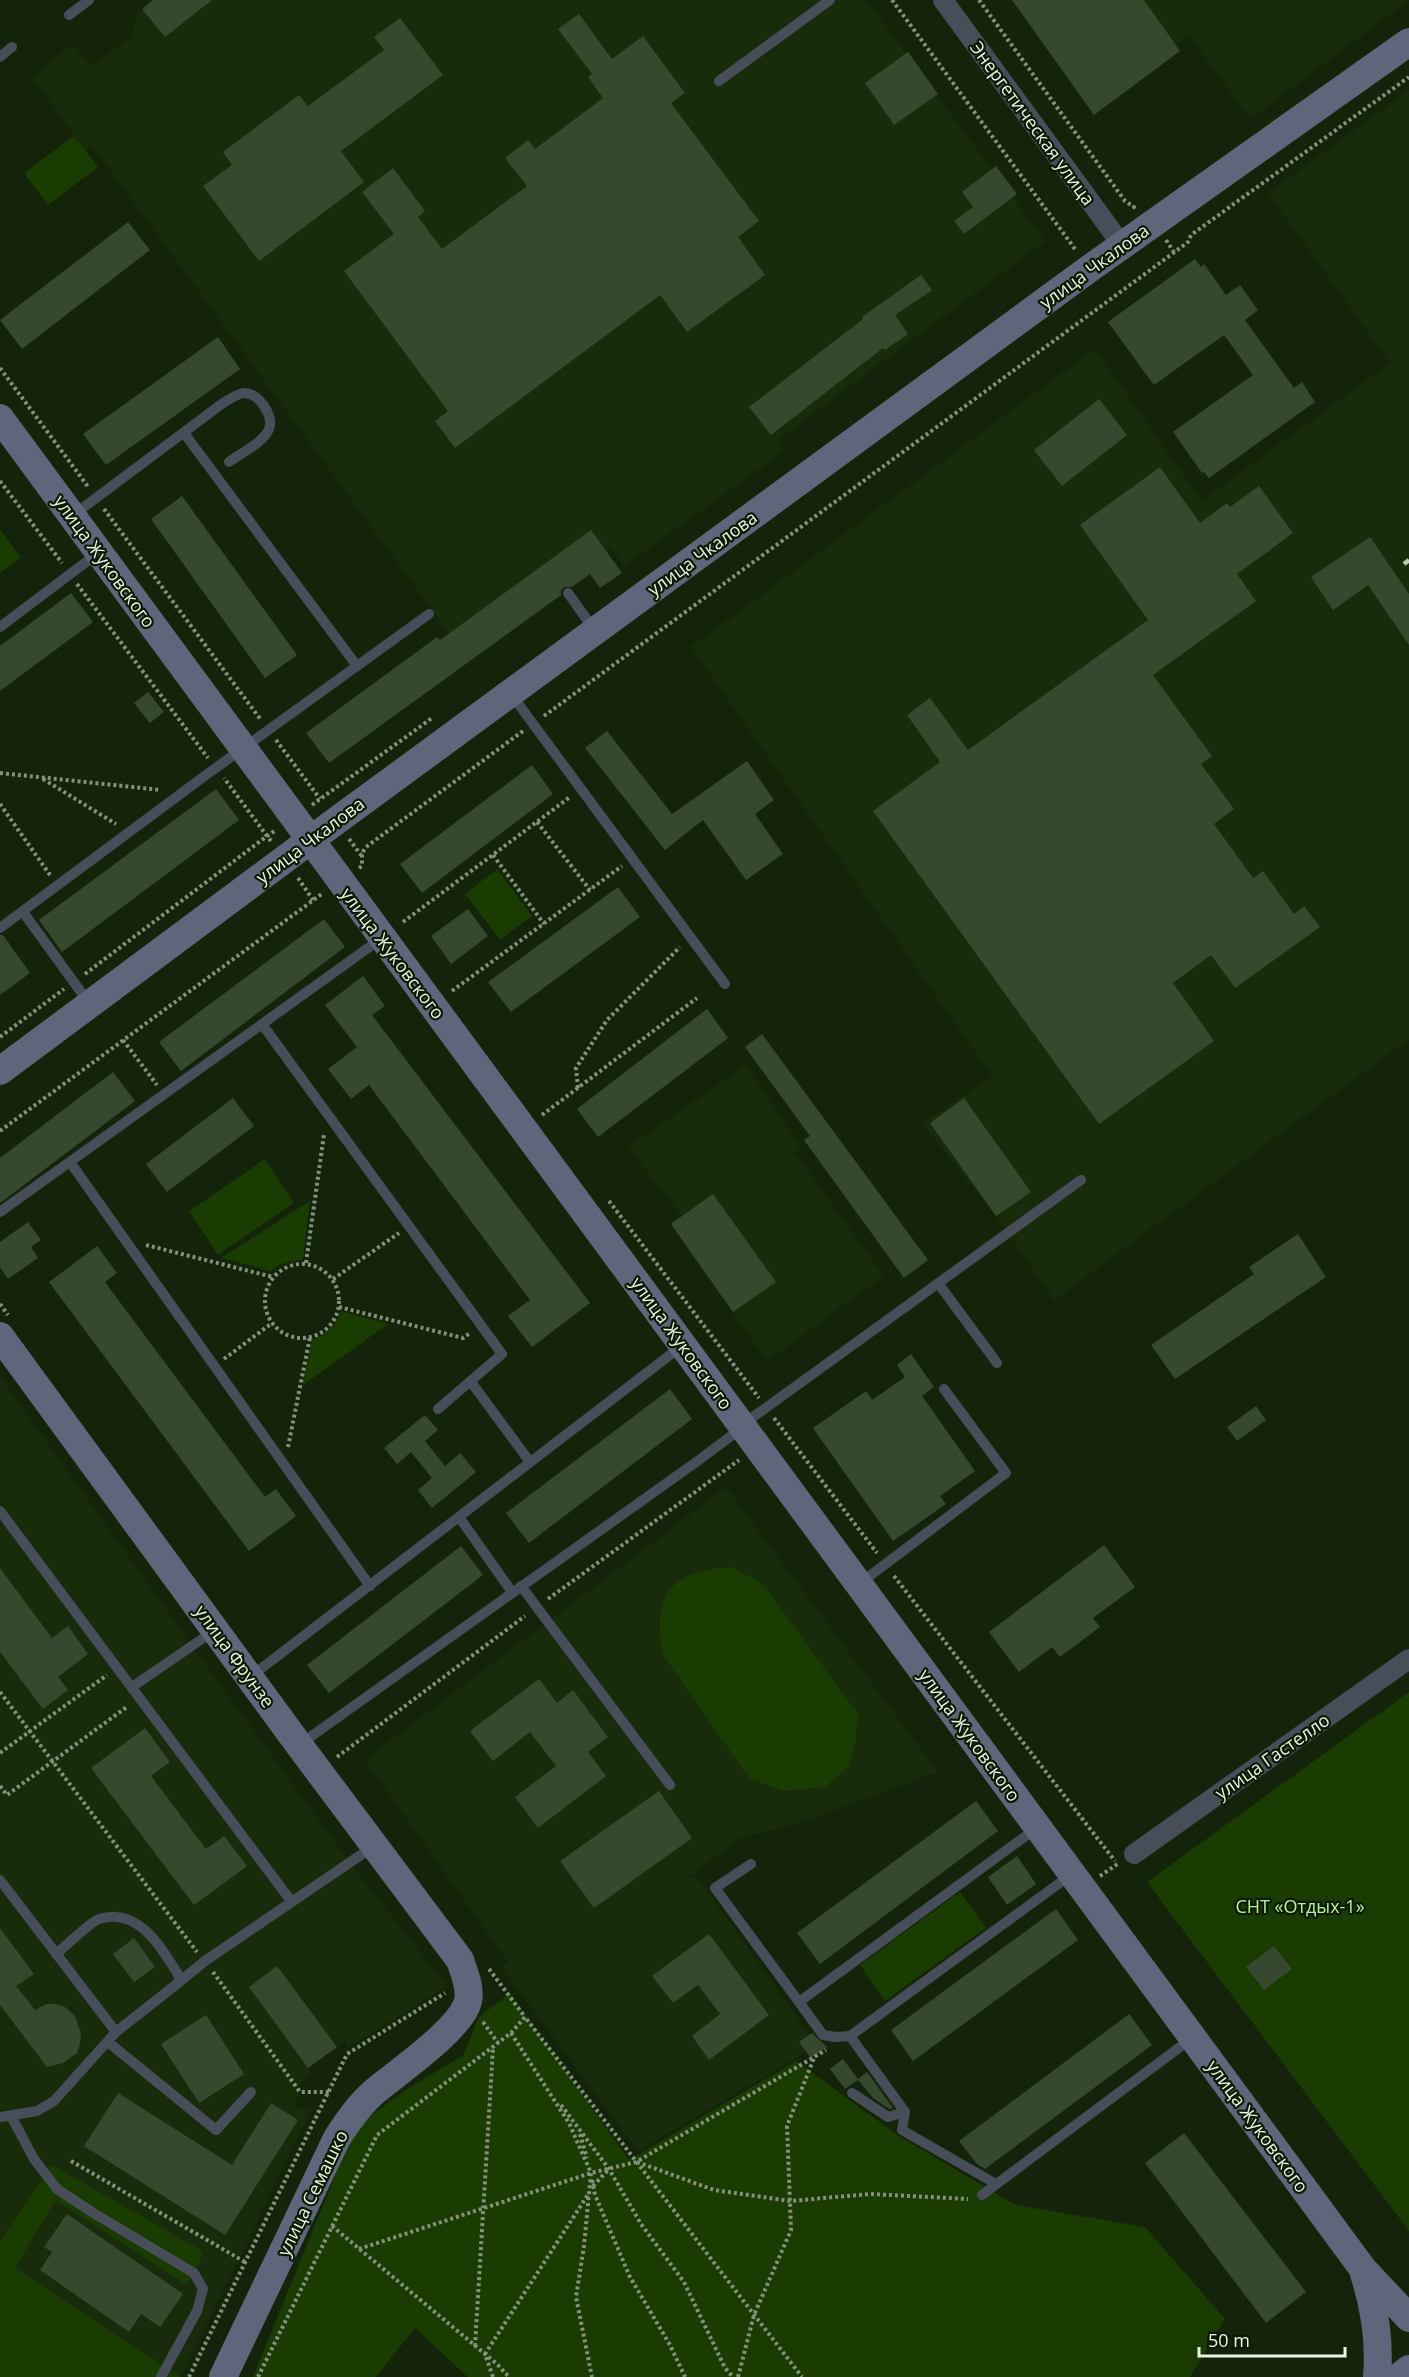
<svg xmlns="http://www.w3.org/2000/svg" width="1409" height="2377" font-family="'Open Sans',sans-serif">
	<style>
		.built { fill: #182c0c }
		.green { fill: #1a3b02 }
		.building { fill: #36482d }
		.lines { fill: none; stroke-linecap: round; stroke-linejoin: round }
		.path { stroke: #83927d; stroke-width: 4; stroke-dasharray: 3 3; stroke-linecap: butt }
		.lane { stroke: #484d5a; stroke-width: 10 }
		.street { stroke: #484d5a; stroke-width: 20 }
		.secondary { stroke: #5f667b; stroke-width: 28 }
		.rail { stroke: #bbc8b5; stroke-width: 4.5; stroke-dasharray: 8 8; stroke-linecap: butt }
		.labels { text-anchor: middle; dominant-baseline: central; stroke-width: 4.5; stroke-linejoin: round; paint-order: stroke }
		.street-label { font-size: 18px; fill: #eaf6e5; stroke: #0a1a03 }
		.park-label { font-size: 18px; fill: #b8f299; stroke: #0a1a03 }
	</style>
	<rect width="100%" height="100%" fill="#13240a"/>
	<g class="built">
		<path d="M153,0h713l179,241 -267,199 6,11 -160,115 -14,-19 -147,105 -372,-508 -6,7 -52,-73 39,-34 20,22 39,-29 4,-16 7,-12z"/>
		<path d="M1017,0h392l-159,119 -61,-84 -95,71z"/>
		<path d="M1409,90v949l-355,261 -58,-84 -74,-93 70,-47 -301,-429 404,-298 107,152 188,-138 -122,-170z"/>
		<path d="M746,1065l54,81 -5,7 89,123 -117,85 -97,-137 11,-9 -53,-68z"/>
		<path d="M0,1376l201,282 149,205 97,123 -99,62 -3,-6 -8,5 -29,21 4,6 -18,16 6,2 -6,14 5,2 14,-1 -132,270h-181z"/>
		<path d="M726,1487l212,285 -130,48 -69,19 -45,35 -70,34 72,-33 121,171 -179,105 -137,-184 7,-5 -143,-202z"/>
	</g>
	<g class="green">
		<path d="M74,136l24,31 -50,38 -24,-32z"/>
		<path d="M0,529l21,29 -21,15z"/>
		<path d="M497,869l35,47 -32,24 -35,-46z"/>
		<path d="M265,1159l29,44 -76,52 -29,-44z"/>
		<path d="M310,1201l-7,58 -25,6 -7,6 -50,-13z"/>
		<path d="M341,1311l47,13 -85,61 9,-45c16,-7 23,-12 29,-29z"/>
		<path d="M730,1567l21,10 14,10 93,127 -2,26 -7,26 -24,21 -41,4 -35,-13 -86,-123c-11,-59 6,-84 67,-88z"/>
		<path d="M1409,1692v539l-262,-349z"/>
		<path d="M960,1892l26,36 -101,73 -25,-36z"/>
		<path d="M510,1993l119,167 167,-99 103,75 117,69 129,22 80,92 -35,58h-722l-53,-49 -39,49h-123l102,-250 51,-37 57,-35 16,-38z"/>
		<path d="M52,2165l152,87 -17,33 -131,-85 -41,68 165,109h-180v-136z"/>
	</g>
	<g class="building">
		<path d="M153,0h59l-47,37 -23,-28z"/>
		<path d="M1012,0h132l36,51 -86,64z"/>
		<path d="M579,14l33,45 31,-23 42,57 -14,10 88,118 -21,16 27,38 -78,57 -27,-37 -205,153 -20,-27 13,-10 -104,-140 50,-37 -32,-42 31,-24 32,43 -7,6 24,32 85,-63 -22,-28 23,-18 7,9 68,-51 -15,-21 4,-3 -34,-45z"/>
		<path d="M400,18l43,57 -102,76 23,31 -105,79 -56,-75 29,-21 -9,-13 76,-57 9,11 76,-56 -10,-13z"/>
		<path d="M908,52l30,42 -44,31 -29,-42z"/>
		<path d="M996,166l21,28 -53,40 -10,-13 19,-14 -11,-15z"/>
		<path d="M128,222l22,28 -128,99 -22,-29z"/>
		<path d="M1195,259l6,8 3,-3 22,31 14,-10 18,25 -13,10 49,68 8,-6 13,20 -106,76 -5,-6 -2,1 -29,-41 80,-57 -29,-40 -70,50 -46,-63z"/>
		<path d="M921,275l11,15 -37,25 13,19 -23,16 -2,-2 -112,87 -22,-28 114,-88 -1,-2z"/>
		<path d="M218,337l22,32 -134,96 -23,-31z"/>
		<path d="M1099,399l28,36 -65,51 -28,-36z"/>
		<path d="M1160,467l40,56 27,-20 3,4 29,-21 34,47 -56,41 19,27 -103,74 59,81 -11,8 33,45 -20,15 39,54 10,-7 31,43 10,-8 16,21 -85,61 -24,-33 -38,28 41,58 -115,83 -226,-313 67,-49 -33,-47 23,-17 38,52 180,-130 -68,-95z"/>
		<path d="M182,496l115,159 -32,23 -114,-159z"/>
		<path d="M591,530l31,43 -22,15 -10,-14 -18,13h-8l-3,3v5l-232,168 -23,-30 131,-96 3,3z"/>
		<path d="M1370,537l39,57v51l-41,-60 -35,25 -22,-33z"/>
		<path d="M71,593l22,29 -93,69v-45z"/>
		<path d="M148,692l16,20 -14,11 -16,-20z"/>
		<path d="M607,731l65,83 75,-53 27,39 -19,14 28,40 -37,26 -43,-60 -38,30 -80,-102z"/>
		<path d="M532,765l21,29 -131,99 -22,-29z"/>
		<path d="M216,789l23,31 -177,132 -23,-32z"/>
		<path d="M618,887l22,30 -129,95 -23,-30z"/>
		<path d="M468,909l20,27 -37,28 -20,-28z"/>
		<path d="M324,919l21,28 -164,124 -22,-29z"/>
		<path d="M0,935h3l27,38 -30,22z"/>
		<path d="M363,976l22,30 -13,9 218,288 -58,44 -24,-31 22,-16 -161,-215 -18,14 -23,-30 29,-22 -32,-42z"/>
		<path d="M707,1009l21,29 -130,99 -21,-28z"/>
		<path d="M762,1034l166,226 -24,18 -100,-138 6,-4 -65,-89z"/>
		<path d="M113,1072l22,29 -135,102v-45z"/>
		<path d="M233,1098l21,28 -87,66 -21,-28z"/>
		<path d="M964,1098l67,94 -35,24 -66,-93z"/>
		<path d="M713,1194l63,88 -43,30 -62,-88z"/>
		<path d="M28,1222l13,18 -10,7 7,11 -30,21 -8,-12v-25z"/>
		<path d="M1298,1234l28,43 -151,102 -24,-34 103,-71 -5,-7z"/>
		<path d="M97,1246l20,27 -12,9 160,215 11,-8 20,27 -47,35 -200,-269z"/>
		<path d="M911,1354l23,33 -12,9 53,75 -35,25 6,8 -53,37 -80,-113 53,-37 6,9 33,-23 -8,-12z"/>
		<path d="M670,1389l22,30 -163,124 -23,-30z"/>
		<path d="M1256,1406l10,14 -29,21 -10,-14z"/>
		<path d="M425,1415l13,15 -13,11 20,25 15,-13 16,19 -44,36 -14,-18 14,-12 -21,-26 -14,12 -13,-16z"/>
		<path d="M1104,1545l31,42 -42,31 7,9 -40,30 -8,-10 -33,25 -30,-40z"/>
		<path d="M461,1546l22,29 -154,118 -22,-28z"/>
		<path d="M0,1568l52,70 16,-12 20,28 -30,23 10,13 -25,19 -43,-57z"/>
		<path d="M539,1679l18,24 16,-13 35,47 -20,15 18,24 -68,52 -23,-31 41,-31 -26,-34 -37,29 -23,-30z"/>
		<path d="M145,1728l25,34 -19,14 55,73 18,-13 23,30 -53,39 -103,-137z"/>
		<path d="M659,1791l33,47 -98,70 -34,-47z"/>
		<path d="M976,1801l22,30 -178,133 -23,-31z"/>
		<path d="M1017,1856l19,28 -29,21 -19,-28z"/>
		<path d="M1056,1909l22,31 -165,121 -22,-31z"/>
		<path d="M0,1928l34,46 -18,12 19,24 11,-6h9l10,3 10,9 6,17 -1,11 -3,9 -14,10 -16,4 -47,-62z"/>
		<path d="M709,1934l60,81 -60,45 -17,-24 28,-22 -22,-29 -25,18 -21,-27z"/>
		<path d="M134,1938l21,29 -21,15 -21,-28z"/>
		<path d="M1274,1946l18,23 -28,21 -18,-23z"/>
		<path d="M277,1966l60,81 -29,21 -59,-81z"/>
		<path d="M1129,2014l23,31 -167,124 -8,-5 -18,-23z"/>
		<path d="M206,2015l38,59 -45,29 -38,-59z"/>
		<path d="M812,2033l15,14 -16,11 -12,-16z"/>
		<path d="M843,2059l15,20 9,-7 26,36 -4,1 -16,-11 -15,-18 -13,9 -15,-20z"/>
		<path d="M118,2093l114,72 39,-62 27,17 -73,115 -141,-89z"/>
		<path d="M1184,2133l122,159 -40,31 -121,-160z"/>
		<path d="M67,2214l116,80 -23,33 -19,-13 -12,18 -89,-62 12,-18 -8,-5z"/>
	</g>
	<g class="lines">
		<g class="path">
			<path d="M892,0l183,249"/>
			<path d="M979,0l146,201 9,6 -2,1"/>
			<path d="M1166,240l8,12"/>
			<path d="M0,368l89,120"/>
			<path d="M0,481l62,82"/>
			<path d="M104,509l157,211"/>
			<path d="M77,584l131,174"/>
			<path d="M544,716l632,-465 12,-9 3,-7 218,-158"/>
			<path d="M276,740l44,59"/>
			<path d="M0,773l161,17"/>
			<path d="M43,779l73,45"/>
			<path d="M0,804l50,71"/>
			<path d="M312,805l120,-87"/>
			<path d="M537,822l53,68"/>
			<path d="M349,839l12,16"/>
			<path d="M271,841l-4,-5 9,-6"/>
			<path d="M493,855l51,69"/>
			<path d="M359,868l3,-2v-13l4,-6 157,-116"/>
			<path d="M298,878l15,22"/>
			<path d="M403,922l167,-125"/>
			<path d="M85,974l182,-138 -43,-58"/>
			<path d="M452,991l170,-125"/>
			<path d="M0,1037l64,-48"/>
			<path d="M123,1040l34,45"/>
			<path d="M578,1088l-2,-20 31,-48 73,-73"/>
			<path d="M542,1115l155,-117"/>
			<path d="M0,1131l323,-238"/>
			<path d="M609,1201l150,197"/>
			<path d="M146,1245l127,32"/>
			<path d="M306,1263l18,-129"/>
			<circle cx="302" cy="1301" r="37"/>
			<path d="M333,1279l66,-46"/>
			<path d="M0,1304l8,11"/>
			<path d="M339,1307l124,31 7,-5"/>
			<path d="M224,1359l48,-36"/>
			<path d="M774,1418l103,135"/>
			<path d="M288,1447l22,-110"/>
			<path d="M894,1576l221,285"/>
			<path d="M548,1599l191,-139"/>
			<path d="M0,1692l197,260"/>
			<path d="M0,1753l107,-78"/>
			<path d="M337,1757l188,-141"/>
			<path d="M0,1786l7,9 121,-89"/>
			<path d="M1100,1876l19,-13"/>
			<path d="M489,1969l36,48"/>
			<path d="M213,1972l87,120h29"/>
			<path d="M483,2022l15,21"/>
			<path d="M511,2033l58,90 22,50 -7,73 -8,51 16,80"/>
			<path d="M561,2105l48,64 32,55 43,58 41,86 8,9"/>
			<path d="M580,2134l7,24"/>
			<path d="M71,2161l174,101"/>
			<path d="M637,2162l77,28 76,11 80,-7 98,5"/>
			<path d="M592,2180l3,15 35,82 40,68 15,32"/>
			<path d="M593,2186l15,-16"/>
			<path d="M332,2226l165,138 12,13"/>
			<path d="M359,2249l232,-76 45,-11 190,-112"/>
			<path d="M475,2346l18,-298"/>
			<path d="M189,2377l158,-323 98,-61"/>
			<path d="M258,2377l119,-242 134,-102 14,-16 277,360"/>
			<path d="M493,2377l-8,-23 104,-161"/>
			<path d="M738,2377l16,-62 37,-85 -4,-104 27,-68"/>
		</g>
		<g class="lane">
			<path d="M69,15l20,-15"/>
			<path d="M0,57l12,-10"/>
			<path d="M719,81l111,-81"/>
			<path d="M184,433l173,233"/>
			<path d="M72,516l151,-113c6,-3 14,-10 22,-10 14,1 29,22 24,36 -6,14 -28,24 -40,33"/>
			<path d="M568,593l27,38"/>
			<path d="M0,627l98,-74"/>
			<path d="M511,694l214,290"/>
			<path d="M23,912l66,91"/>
			<path d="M0,928l206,-153 223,-161"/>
			<path d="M262,1024l240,330 -64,55"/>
			<path d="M70,1162l300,424"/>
			<path d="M0,1212l382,-274"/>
			<path d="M938,1283l59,80"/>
			<path d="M471,1382l59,80"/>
			<path d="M742,1425l339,-245"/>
			<path d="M0,1511l291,390"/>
			<path d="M459,1517l53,75"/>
			<path d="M859,1584l147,-111 -62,-84"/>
			<path d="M521,1586l149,199"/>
			<path d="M250,1677l433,-332"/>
			<path d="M132,1687l83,-57"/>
			<path d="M299,1745l400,-285 44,-33"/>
			<path d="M751,1864l-36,24 84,114 239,-175"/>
			<path d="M0,1880l116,152"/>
			<path d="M56,1954c9,-7 34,-32 43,-35 41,-13 64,32 82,60l-4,4"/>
			<path d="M799,2002l24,33 13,2 14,-1"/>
			<path d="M108,2042l108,88 35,-38"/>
			<path d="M852,2093l36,24 17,-5"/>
			<path d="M11,2116l23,43 23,30 38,25 99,59 9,16 -6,22 -36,66"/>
			<path d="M0,2117l37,-6 17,-10 62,-69 57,-45 32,-26 169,-115"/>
			<path d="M996,2184l-94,-54 3,-18 -55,-76 222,-162"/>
			<path d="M982,2195l210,-157"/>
		</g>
		<g class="street">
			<path d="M943,0l179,245"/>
			<path d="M1134,1854l275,-195"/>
		</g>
		<g class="secondary">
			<path d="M0,418l1363,1851 46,49"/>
			<path d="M0,1071l336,-250 757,-555 316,-224"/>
			<path d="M0,1336l299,409 161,215c4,12 11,28 8,41 -6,27 -70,71 -93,90 -16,14 -27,30 -38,47l-114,239"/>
			<path d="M1364,2274c11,34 16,67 13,103"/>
			<path d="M1399,2377l10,-8"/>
		</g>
		<path class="rail" d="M1404,564l5,-4"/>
	</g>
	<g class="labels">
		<g class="street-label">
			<text transform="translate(1033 123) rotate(54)">Энергетическая улица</text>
			<text transform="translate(1094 266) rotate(-36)">улица Чкалова</text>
			<text transform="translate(702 553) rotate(-36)">улица Чкалова</text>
			<text transform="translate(105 561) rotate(54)">улица Жуковского</text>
			<text transform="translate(310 840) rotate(-37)">улица Чкалова</text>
			<text transform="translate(393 953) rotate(53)">улица Жуковского</text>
			<text transform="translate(682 1343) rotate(54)">улица Жуковского</text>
			<text transform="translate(235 1656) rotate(54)">улица Фрунзе</text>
			<text transform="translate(970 1735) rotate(54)">улица Жуковского</text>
			<text transform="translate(1272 1756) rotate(-35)">улица Гастелло</text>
			<text transform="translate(1258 2126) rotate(54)">улица Жуковского</text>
			<text transform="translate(312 2193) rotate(-64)">улица Семашко</text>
		</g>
		<g class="park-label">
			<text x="1300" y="1906">СНТ «Отдых-1»</text>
		</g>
	</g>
	<path d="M1199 2347v9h146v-9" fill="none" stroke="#eaf6e5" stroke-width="3"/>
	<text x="1208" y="2347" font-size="18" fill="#eaf6e5" stroke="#0a1a03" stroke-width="4.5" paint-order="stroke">50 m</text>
</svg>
